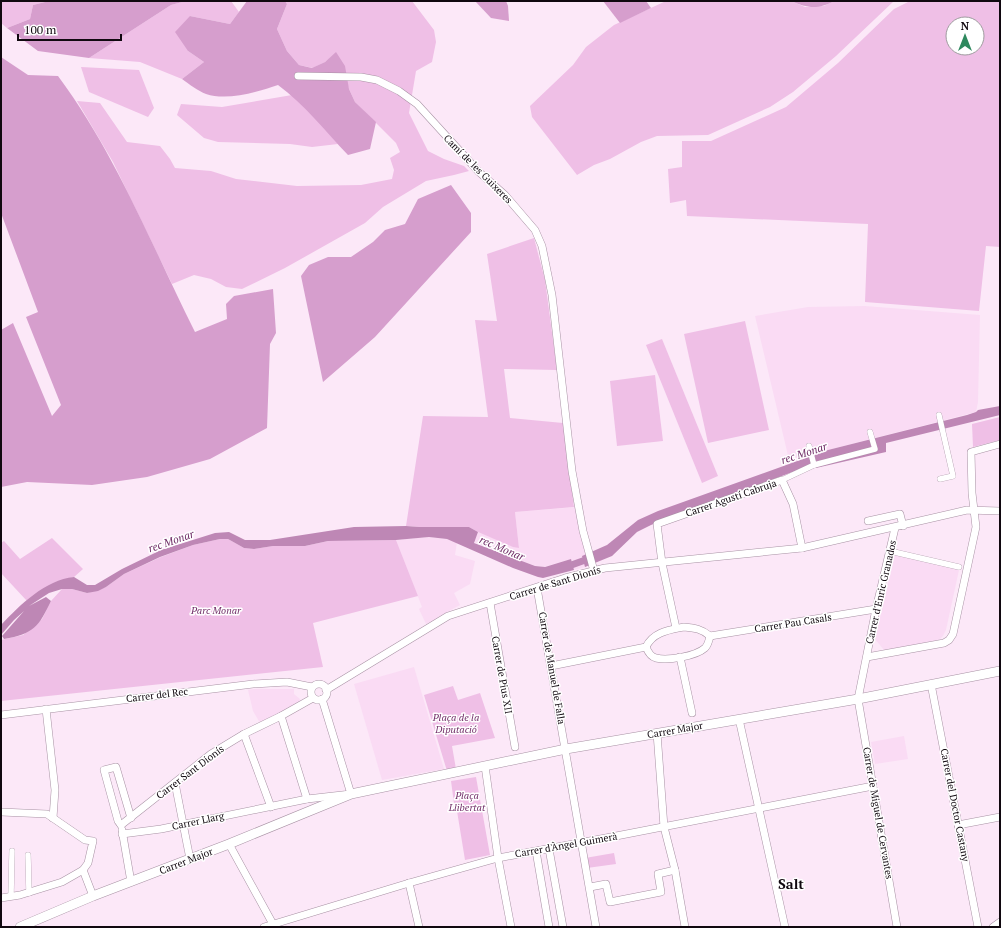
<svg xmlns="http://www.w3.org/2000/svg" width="1001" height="928" font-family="'PT Serif',serif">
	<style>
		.built { fill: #fadbf4 }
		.green { fill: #efbfe6; fill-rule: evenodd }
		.forest { fill: #d69ecd }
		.water { fill: #be87b5 }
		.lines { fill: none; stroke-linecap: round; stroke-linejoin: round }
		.canal { stroke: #be87b5; stroke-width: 7 }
		.pedestrian-casing { stroke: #a892a4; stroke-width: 6 }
		.minor-casing { stroke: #a892a4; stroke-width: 8 }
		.tertiary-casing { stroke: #a892a4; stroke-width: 10 }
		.pedestrian { stroke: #fff; stroke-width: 5.5 }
		.minor { stroke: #fff; stroke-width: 7 }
		.tertiary { stroke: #fff; stroke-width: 9 }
		.labels { text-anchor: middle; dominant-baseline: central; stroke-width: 3; stroke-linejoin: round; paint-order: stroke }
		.street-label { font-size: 10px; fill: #10080f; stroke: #fff }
		.park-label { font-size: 10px; font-style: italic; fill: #73306a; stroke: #fff }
		.water-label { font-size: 11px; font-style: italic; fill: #6f2c66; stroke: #fff }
		.district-label { font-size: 14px; font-weight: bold; fill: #10080f; stroke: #fff }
	</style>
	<rect width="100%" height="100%" fill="#fce8f8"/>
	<g class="built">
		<path d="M865,306l115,9 -2,87 -2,10 -148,38 -38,14 -35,-148 53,-9z"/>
		<path d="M579,507l13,57 -7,3 -11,3 -3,-11 -27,8 -9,-1 -61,-24 4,-10 41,16 -4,-36z"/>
		<path d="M429,537l18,2 10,3 -2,13 20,6 -5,23 -16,9 6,12 -22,12 1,2 -6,4 -3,-1 -4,2 -7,-15 3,-2 -26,-67z"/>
		<path d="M895,554l64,16 -13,60 -3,6 -4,4 -55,10 -9,-11z"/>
		<path d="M414,667l30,102 -62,11 -28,-96z"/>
		<path d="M254,689h40v5l6,5 -1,4 -39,20 -7,-12 -5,-21z"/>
		<path d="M904,736l4,23 -33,5 -4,-22z"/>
	</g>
	<g class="green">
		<path d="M1,1h48l-16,4 -3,14 -23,9 -6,-5z"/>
		<path d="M186,1h45l8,11 -9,12 -40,-8 -2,35 16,11 -22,17 -42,-17 -51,-4 82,-53z"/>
		<path d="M285,1h127l22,29 2,12 -4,20 -16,9 -7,42 19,38 16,8 20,7 5,5 -15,4 -28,6 -43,26 -18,16 -80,45 -43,21 -16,-2 -15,-8 -17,-4 -22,9 -59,-122 -36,-61 23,2 27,39 33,4 10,13 5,9 36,3 25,8 61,7 64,-1 31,-6 2,-9 -4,-12 10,-6 -4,-9 -41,-41 -6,-13 -13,-36 -11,9 -12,6 -14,-3 -12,-14 -10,-22 10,-25z"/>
		<path d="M666,1h125l14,6 19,-1 10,-5h60l-58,55 -43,36 -23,15 -62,28 -51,1 -16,6 -31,17 -16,6 -17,10 -45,-58 -2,-11 43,-41 13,-18 28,-22z"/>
		<path d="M910,1h90v246l-14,-1 -7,65 -114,-9 3,-78 -181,-8 -1,-16 -16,3 -2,-34 14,-2v-26h29l75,-34 52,-44 56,-54zM953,24h24v24h-24z"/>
		<path d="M81,67l58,3 15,38 -6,9 -59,-25z"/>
		<path d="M292,95l23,22 23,27 -26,3 -22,-3 -72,-2 -14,-4 -27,-23 4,-11 41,3z"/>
		<path d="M534,238l11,42 12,90 -53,-1 6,49 53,5 11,84 -59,5 4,36 -6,-1 -35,-15 -9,-5h-50l-13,-1 17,-110 65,1 -13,-97 22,1 -10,-67z"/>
		<path d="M745,321l24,109 -61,13 -24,-109z"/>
		<path d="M662,339l56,137 -16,7 -56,-138z"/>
		<path d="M655,375l8,66 -46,5 -7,-65z"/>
		<path d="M1000,417v23l-27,7 -1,-23z"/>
		<path d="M52,538l31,31 -9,8 -18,5 -29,19 -26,-28v-30l3,-2 16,18z"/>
		<path d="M220,539h8l16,9 10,1 19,-3h32l23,-5 68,-1 22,56 -105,27 10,44 -322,34v-61l22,-5 19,-16 9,-18 11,-12h10l15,4 19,-6 18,-13 37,-17 32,-12z"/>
		<path d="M453,686l5,14 22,-7 15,45 -43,8 4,23 -9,2 -23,-76z"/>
		<path d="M476,777l14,78 -25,5 -8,-49h-2l-4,-30z"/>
		<path d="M614,853l2,11 -29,4 -2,-10z"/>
	</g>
	<g class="forest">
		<path d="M49,1h137l-15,4 -82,53 -51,-7 -31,-23 23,-9 3,-14z"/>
		<path d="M247,1h38l2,3 -10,25 10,22 12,14 13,3 13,-6 11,-10 9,14 4,23 6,13 21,20 -6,27 -22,6c-23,-24 -43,-50 -70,-70 -20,7 -51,16 -72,9 -8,-3 -17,-10 -24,-15l22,-17 -16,-11 -13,-19 15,-16 40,8z"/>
		<path d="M475,1h31l2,5 1,15 -18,-3z"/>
		<path d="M603,1h43l5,7 -31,15z"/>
		<path d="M791,1h43c-16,9 -27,7 -43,0z"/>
		<path d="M1,57l27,18 30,1c58,78 94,170 137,256l32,-13 -1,-15 8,-8 39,-7 3,44 -6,11 -3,84 -57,31 -63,18 -55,8 -65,-3 -26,5v-157l12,-7 39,93 9,-11 -35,-88 12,-5 -37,-99z"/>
		<path d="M451,185l20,28v19l-96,105 -52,45 -22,-106 8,-11 19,-8h23l22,-15 12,-12 20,-6 13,-25z"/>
	</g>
	<g class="water">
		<path d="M1000,406v9l-114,28v9l-70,16 -5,-3 -160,60 -14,7 -25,24 -27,11 -3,-11 25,-11 31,-25 20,-9 170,-61 139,-35 9,-3 2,-2z"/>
		<path d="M406,526l13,1h50l9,5 -4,11 61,23 10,1 26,-8 3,11 -31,8 -5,-1 -25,-9 -66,-29 -18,-2 -33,3 -68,1 -23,5h-32l-19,3 -10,-1 -16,-9h-8l-27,6 -33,12 -36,17 -18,13 -8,4 -11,2 -15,-4h-10l-13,4 -20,13 17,-9 5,4c-12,25 -17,33 -47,38l-2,-3 22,-25 -10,9 -13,15v-10c19,-20 44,-45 73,-48l13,8h8l27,-16 39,-19 54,-17 14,-1 16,8h25l84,-13z"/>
	</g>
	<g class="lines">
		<path class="canal" d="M563,568l28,-10"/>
		<defs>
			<g id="pedestrian">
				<path d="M939,415l14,61 -13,3"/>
				<path d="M809,446l5,19"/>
				<path d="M782,480l32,-15 61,-16 -5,-17"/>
				<path d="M894,552l65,15"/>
				<path d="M28,855l1,38"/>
				<path d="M11,896l1,-45"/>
			</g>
			<g id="minor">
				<path d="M298,76l63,1 16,3 22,11 18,13 62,68 26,23 30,35 7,16 10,49 20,176 11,60 11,40"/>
				<path d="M868,521l32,-7 3,12"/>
				<path d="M895,528l-19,81 -18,90 39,228"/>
				<path d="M537,588l59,339"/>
				<path d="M490,603l25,144"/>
				<path d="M684,627c11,1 18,2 26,9 -1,5 -2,9 -5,12 -9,8 -37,13 -49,10 -5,-1 -8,-6 -10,-11 7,-15 23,-17 38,-20z"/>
				<path d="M676,628l-14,-65 -5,-39 125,-44 11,24 9,44"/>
				<path d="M710,636l166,-27"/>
				<path d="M680,657l12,56"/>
				<path d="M867,657l77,-14 5,-3 4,-6 23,-107 -4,-34 -1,-41 29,-8"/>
				<path d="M551,666l95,-19"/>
				<path d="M931,684l47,243"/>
				<circle cx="319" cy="692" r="8"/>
				<path d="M326,690l122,-74 117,-38 40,-10 197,-20 165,-38 33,1"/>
				<path d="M46,709l9,81 -2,28"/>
				<path d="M1,715l252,-31 34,-2 25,5"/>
				<path d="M281,716l26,83"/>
				<path d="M739,719l46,208"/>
				<path d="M657,733l7,94 11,43 10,57"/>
				<path d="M244,734l27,73"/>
				<path d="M485,766l13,92 13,69"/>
				<path d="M175,783l15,76"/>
				<path d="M1,812l46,2 38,26 8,1 -5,22 -5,7 10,26"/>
				<path d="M121,825l90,-71 33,-20 37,-18 32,-18"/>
				<path d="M121,825l-3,-4 -14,-51 12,-3 15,51"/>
				<path d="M958,825l42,-8"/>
				<path d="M122,830l9,52"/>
				<path d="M122,834l39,-5 146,-30 44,-5 -29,-95"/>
				<path d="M229,844l45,82"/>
				<path d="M549,849l14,78"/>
				<path d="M536,851l13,76"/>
				<path d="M409,883l10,44"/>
				<path d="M590,887l16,-3 4,18 51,-10 -3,-18 17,-4"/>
				<path d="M1,898l19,-3 42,-13 21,-12"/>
				<path d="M264,927l145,-44 89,-25 113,-21 262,-51"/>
				<path d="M993,927l7,-5"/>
			</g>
			<path id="tertiary" d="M20,927l73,-31 136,-52 122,-50 215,-45 292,-50 142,-28"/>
		</defs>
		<use href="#pedestrian" class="pedestrian-casing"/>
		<use href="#minor" class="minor-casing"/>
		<use href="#tertiary" class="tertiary-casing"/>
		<use href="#pedestrian" class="pedestrian"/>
		<use href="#minor" class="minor"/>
		<use href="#tertiary" class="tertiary"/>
	</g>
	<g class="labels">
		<g class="street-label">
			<text transform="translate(478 169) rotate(45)">Camí de les Guixeres</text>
			<text transform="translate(731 498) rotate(-19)">Carrer Agustí Cabruja</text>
			<text transform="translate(555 583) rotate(-17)">Carrer de Sant Dionís</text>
			<text transform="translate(881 592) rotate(-77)">Carrer d'Enric Granados</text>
			<text transform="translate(793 623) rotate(-9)">Carrer Pau Casals</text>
			<text transform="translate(552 668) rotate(80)">Carrer de Manuel de Falla</text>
			<text transform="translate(502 675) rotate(80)">Carrer de Pius XII</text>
			<text transform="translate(157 695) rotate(-7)">Carrer del Rec</text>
			<text transform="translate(675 730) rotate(-10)">Carrer Major</text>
			<text transform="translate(190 772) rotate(-37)">Carrer Sant Dionís</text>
			<text transform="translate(955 805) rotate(79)">Carrer del Doctor Castany</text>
			<text transform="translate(878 813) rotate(80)">Carrer de Miguel de Cervantes</text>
			<text transform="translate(198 821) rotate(-12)">Carrer Llarg</text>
			<text transform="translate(566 845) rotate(-10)">Carrer d'Àngel Guimerà</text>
			<text transform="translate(186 861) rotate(-21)">Carrer Major</text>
		</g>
		<g class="park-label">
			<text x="216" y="610">Parc Monar</text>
			<text x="456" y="717">Plaça de la<tspan x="456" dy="12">Diputació</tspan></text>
			<text x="467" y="795">Plaça<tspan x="467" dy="12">Llibertat</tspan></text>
		</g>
		<g class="water-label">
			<text transform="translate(804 453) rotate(-18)">rec Monar</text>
			<text transform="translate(171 541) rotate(-19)">rec Monar</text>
			<text transform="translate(502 548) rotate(23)">rec Monar</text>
		</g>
		<g class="district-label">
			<text x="791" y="883">Salt</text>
		</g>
	</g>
	<rect width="1001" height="928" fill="none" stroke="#10080f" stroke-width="4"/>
	<g transform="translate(965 36)"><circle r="19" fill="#ffffff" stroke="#9f9c9f"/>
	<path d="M0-3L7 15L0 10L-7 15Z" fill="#2e895e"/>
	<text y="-6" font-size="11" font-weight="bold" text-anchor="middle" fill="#10080f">N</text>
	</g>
	<path d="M18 34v6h103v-6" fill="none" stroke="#10080f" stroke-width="2"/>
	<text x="24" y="34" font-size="12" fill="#10080f" stroke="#ffffff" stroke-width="3" paint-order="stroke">100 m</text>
</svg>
